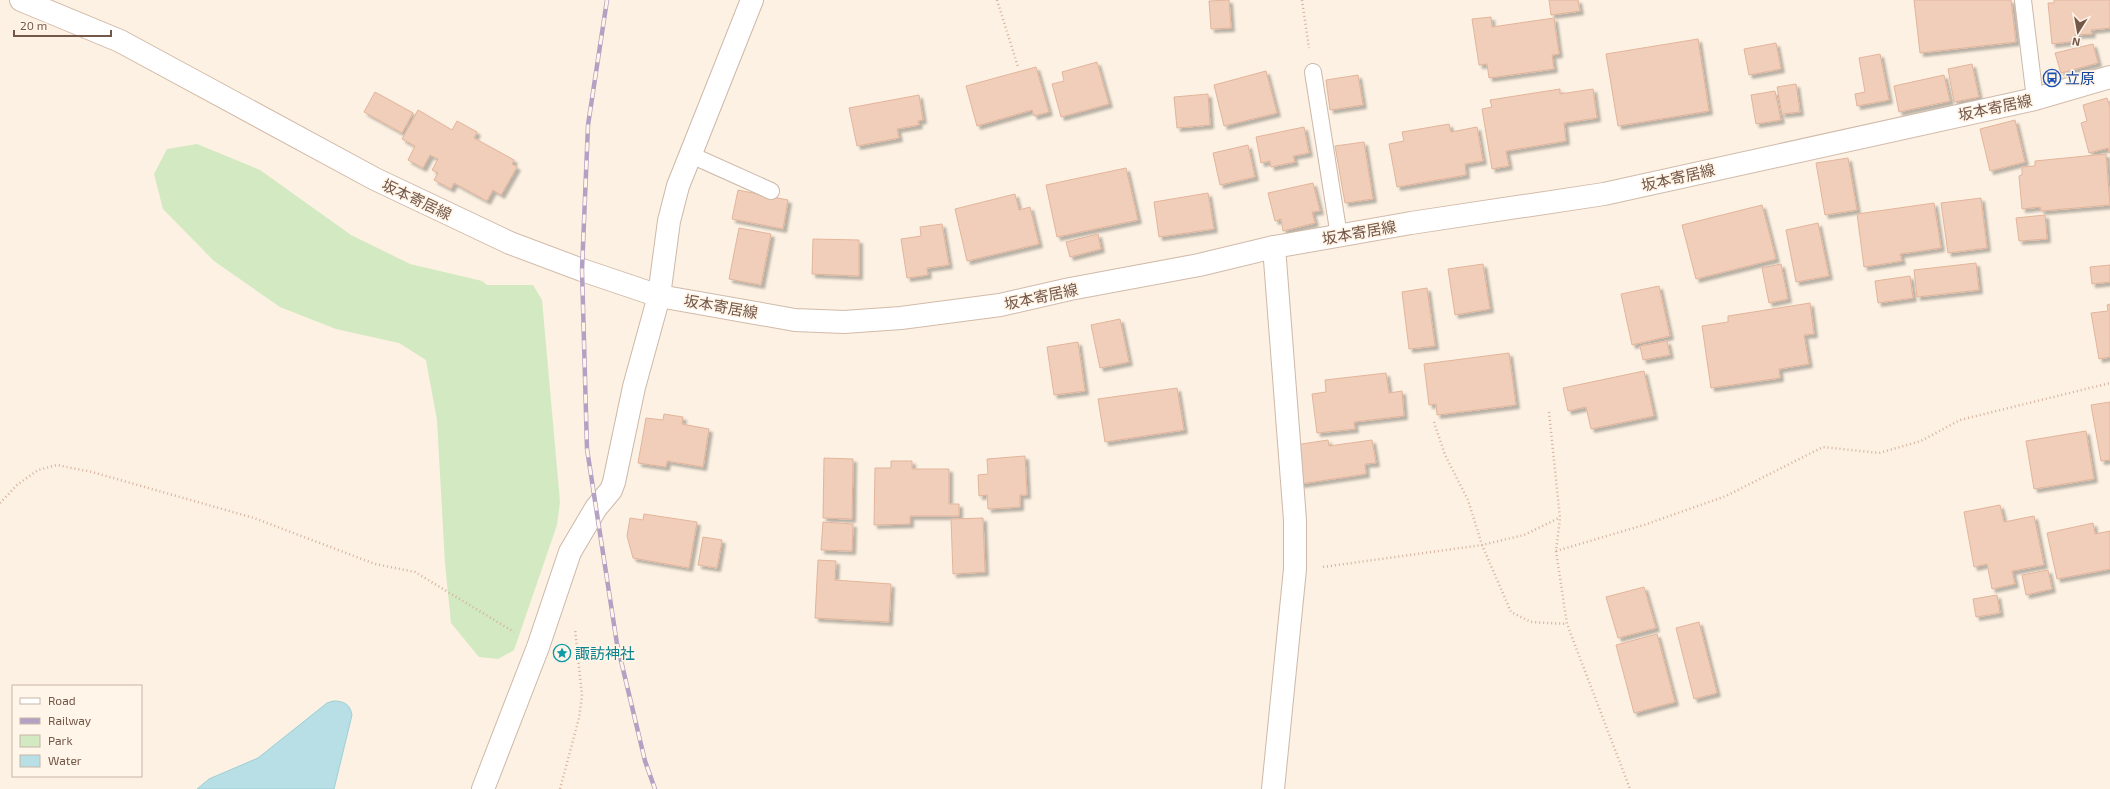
<svg xmlns="http://www.w3.org/2000/svg" width="2110" height="789" font-family="'Exo 2','Noto Sans JP',sans-serif">
	<style>
		.green { fill: #d2e9c1 }
		.water { fill: #b7dfe5; stroke: #9dcfd6 }
		.building { fill: #f1ceba; stroke: #e3b49a; filter: url(#shadow) }
		.lines { fill: none; stroke-linecap: round; stroke-linejoin: round }
		.lane-casing { stroke: #cdb8a9; stroke-width: 18 }
		.street-casing { stroke: #cdb8a9; stroke-width: 24 }
		.secondary-casing { stroke: #d2baa9; stroke-width: 24 }
		.path { stroke: #d5b19d; stroke-width: 2.5; stroke-dasharray: 1 3; stroke-linecap: butt }
		.lane { stroke: #fff; stroke-width: 16 }
		.street { stroke: #fff; stroke-width: 22 }
		.secondary { stroke: #fff; stroke-width: 22 }
		.rail-casing { stroke: #b3a1c4; stroke-width: 4.5 }
		.rail { stroke: #fff5e8; stroke-width: 3; stroke-dasharray: 9; stroke-linecap: butt }
		.labels { text-anchor: middle; dominant-baseline: central; stroke-width: 3.5; stroke-linejoin: round; paint-order: stroke }
		.transit-label { font-size: 15px; fill: #164399; stroke: #fff5e8; text-anchor: start }
		.street-label { font-size: 15px; fill: #735749; stroke: #fff5e8 }
		.culture-label { font-size: 15px; fill: #0d838f; stroke: #fff5e8; text-anchor: start }
	</style>
	<defs>
		<filter id="shadow"><feDropShadow dx="3.5" dy="3.5" stdDeviation="1" flood-color="#0004"/></filter>
	</defs>
	<rect width="100%" height="100%" fill="#fcf1e2"/>
	<path class="green" d="M197,144l63,26 91,65 59,29 72,17 5,4h46l9,15 18,202 -3,23 -43,125 -16,9 -19,-2 -28,-34 -6,-59 -8,-144 -11,-60 -27,-17 -63,-14 -56,-22 -66,-46 -51,-52 -9,-35 13,-25z"/>
	<path class="water" d="M333,701c11,0 17,3 19,14l-18,74h-137l12,-10 49,-21 69,-55z"/>
	<g class="building">
		<path d="M1229,0l2,28 -20,1 -2,-28z"/>
		<path d="M1549,0h29l2,11 -29,4z"/>
		<path d="M1914,0h97l5,42 -96,11z"/>
		<path d="M2054,0h56v28l-19,2 1,4 -17,1 1,6 -24,3 -4,-41h6z"/>
		<path d="M1491,17l1,10 62,-9 5,36 -7,1 2,14 -65,9 -2,-14 -8,1 -7,-46z"/>
		<path d="M1698,39l11,72 -91,15 -12,-72z"/>
		<path d="M1776,43l5,26 -32,6 -5,-26z"/>
		<path d="M2093,44l5,19 -37,10 -6,-20z"/>
		<path d="M1880,54l9,46 -32,6 -2,-12 10,-2 -6,-34z"/>
		<path d="M1097,62l12,42 -48,13 -9,-33 12,-3 -2,-9z"/>
		<path d="M1972,64l7,33 -25,5 -6,-33z"/>
		<path d="M1036,67l13,45 -15,4 -2,-6 -55,16 -11,-40z"/>
		<path d="M1266,71l11,42 -53,13 -10,-41z"/>
		<path d="M1358,75l5,30 -33,5 -4,-30z"/>
		<path d="M1944,75l6,26 -51,11 -5,-26z"/>
		<path d="M1796,84l4,28 -18,2 -5,-27z"/>
		<path d="M1560,89v5l33,-5 4,29 -33,5 2,18 -60,10 3,15 -17,3 -10,-60 10,-2 -2,-7z"/>
		<path d="M1775,91l6,29 -25,4 -5,-29z"/>
		<path d="M375,92l38,21 -11,20 -38,-21z"/>
		<path d="M1208,94l2,31 -33,3 -3,-31z"/>
		<path d="M919,95l4,25 -5,1 1,4 -22,4 2,9 -42,8 -8,-38z"/>
		<path d="M2107,98l3,9v46l-2,-5 -19,5 -8,-30 6,-2 -4,-16z"/>
		<path d="M418,110l34,20 5,-9 20,11 -3,6 40,22 -2,4 5,3 -16,28 -8,-5 -6,11 -33,-18 -3,6 -17,-9 4,-7 -6,-3 6,-11 -8,-4 -7,13 -15,-8 7,-14 -13,-7z"/>
		<path d="M2015,120l10,42 -35,9 -10,-42z"/>
		<path d="M1449,124l2,8 26,-5 6,34 -18,3 1,11 -69,12 -8,-43 15,-3 -2,-9z"/>
		<path d="M1304,127l5,26 -16,3 2,6 -24,5 -1,-6 -9,2 -5,-26z"/>
		<path d="M1364,142l9,57 -28,4 -10,-57z"/>
		<path d="M1248,145l7,32 -35,8 -7,-32z"/>
		<path d="M2106,154l4,51 -69,6 -1,-4 -18,2 -3,-33 3,-1v-8l13,-1v-5z"/>
		<path d="M1848,158l9,52 -32,5 -9,-52z"/>
		<path d="M1126,168l12,52 -81,17 -11,-52z"/>
		<path d="M1313,183l7,28 -8,1 3,11 -32,8 -2,-12 -6,2 -7,-28z"/>
		<path d="M738,190l50,10 -5,29 -51,-10z"/>
		<path d="M1208,193l6,36 -55,8 -5,-35z"/>
		<path d="M1015,194l4,16 11,-3 9,37 -72,17 -12,-52z"/>
		<path d="M1981,198l6,50 -39,5 -7,-50z"/>
		<path d="M1934,203l7,45 -41,6 2,7 -38,6 -7,-53z"/>
		<path d="M1762,205l14,54 -80,20 -14,-54z"/>
		<path d="M2045,215l2,24 -28,2 -3,-23z"/>
		<path d="M1818,223l11,53 -33,6 -10,-52z"/>
		<path d="M942,224l7,41 -22,3 1,7 -21,3 -6,-39 20,-3 -1,-9z"/>
		<path d="M739,228l32,6 -10,51 -32,-6z"/>
		<path d="M1098,234l3,15 -31,8 -4,-15z"/>
		<path d="M813,239l46,1v36l-47,-2z"/>
		<path d="M1976,263l3,27 -62,7 -3,-27z"/>
		<path d="M1483,264l7,45 -35,6 -7,-46z"/>
		<path d="M1781,264l7,35 -19,4 -7,-35z"/>
		<path d="M2110,265v17l-18,2 -2,-17z"/>
		<path d="M1910,276l3,22 -35,5 -3,-22z"/>
		<path d="M1659,286l11,50 -38,9 -11,-51z"/>
		<path d="M1427,288l8,58 -26,3 -7,-57z"/>
		<path d="M1810,303l4,31 -10,1 5,29 -30,5 1,9 -69,10 -9,-62 26,-4v-6z"/>
		<path d="M2110,304v53l-11,2 -8,-46 17,-2 -1,-6z"/>
		<path d="M1120,319l9,43 -29,6 -9,-43z"/>
		<path d="M1667,341l3,14 -27,5 -3,-14z"/>
		<path d="M1078,342l7,49 -31,4 -7,-48z"/>
		<path d="M1509,353l7,52 -79,10 -1,-11 -7,1 -5,-41z"/>
		<path d="M1644,371l10,45 -63,13 -5,-22 -18,4 -5,-23z"/>
		<path d="M1386,373l3,20 13,-2 2,25 -50,6 1,7 -38,4 -5,-39 14,-2 -1,-12z"/>
		<path d="M1177,388l7,42 -79,12 -7,-43z"/>
		<path d="M2110,402v58l-9,1 -10,-56z"/>
		<path d="M664,414l19,3 -1,7 27,5 -6,38 -36,-6 -1,6 -28,-4 8,-45 17,2z"/>
		<path d="M2086,431l8,48 -60,10 -8,-48z"/>
		<path d="M1328,440l1,6 43,-6 4,23 -11,1 1,10 -66,10 -5,-39z"/>
		<path d="M1025,456l2,39h-7v12l-32,2 -1,-14 -8,1 -1,-21 10,-1 -1,-15z"/>
		<path d="M824,458l29,1 -1,60 -29,-1z"/>
		<path d="M891,461h21v8h37v35h10v12h-49v8l-36,1 1,-57h16z"/>
		<path d="M2000,505l4,17 30,-6 10,49 -32,6 3,13 -23,5 -5,-25 -13,3 -10,-55z"/>
		<path d="M644,514l53,8 -8,46 -56,-10 -6,-22 3,-18 13,2z"/>
		<path d="M983,518l2,54 -32,2 -2,-55z"/>
		<path d="M823,522l30,2 -1,27 -31,-1z"/>
		<path d="M2093,523l2,11 15,-3v38l-53,10 -10,-46z"/>
		<path d="M703,537l19,3 -5,28 -19,-3z"/>
		<path d="M818,560l18,1 -1,19 56,4 -2,38 -74,-4z"/>
		<path d="M2048,570l4,19 -26,6 -4,-20z"/>
		<path d="M1644,587l12,41 -38,10 -12,-41z"/>
		<path d="M1997,595l3,18 -24,4 -3,-18z"/>
		<path d="M1699,622l18,71 -23,6 -18,-71z"/>
		<path d="M1657,634l18,68 -41,11 -18,-68z"/>
	</g>
	<g class="lines">
		<defs>
			<g id="lane">
				<path d="M2023,0l12,99"/>
				<path d="M1313,72l26,164"/>
				<path d="M691,155l80,36"/>
			</g>
			<g id="street">
				<path d="M483,789l55,-142 32,-95 26,-44 15,-18 3,-8 20,-95 25,-91 10,-75 9,-35 74,-186"/>
				<path d="M1273,789l22,-220v-49l-21,-273"/>
			</g>
			<path id="secondary" d="M21,0l99,41 255,138 135,64 72,27 77,26 136,24 49,2 57,-4 99,-13 70,-16 129,-24 75,-18 137,-24 193,-29 431,-95 75,-22"/>
		</defs>
		<use href="#lane" class="lane-casing"/>
		<use href="#street" class="street-casing"/>
		<use href="#secondary" class="secondary-casing"/>
		<g class="path">
			<path d="M997,0l21,67"/>
			<path d="M1302,0l7,48"/>
			<path d="M1549,412l11,106 -4,33 11,73 63,165"/>
			<path d="M1434,422l11,33 23,45 14,45 29,67 20,10 36,2"/>
			<path d="M0,503l17,-18 21,-15 19,-5 35,7 162,46 121,46 40,8 99,60"/>
			<path d="M1556,551l88,-26 82,-29 97,-49 56,6 42,-12 39,-21 150,-37"/>
			<path d="M1323,567l159,-22 42,-10 35,-17"/>
			<path d="M560,789l19,-71 3,-22 -7,-67"/>
		</g>
		<use href="#lane" class="lane"/>
		<use href="#street" class="street"/>
		<use href="#secondary" class="secondary"/>
		<defs>
			<path id="rail" d="M607,0l-19,125 -6,145 5,179 30,195 28,117 10,28"/>
		</defs>
		<use href="#rail" class="rail-casing"/>
		<use href="#rail" class="rail"/>
	</g>
	<defs>
		<symbol id="bus-ring" viewBox="-11 -11 22 22"><circle r="9.5" fill="#fff5e8" stroke="#1a4fb4" stroke-width="1.5"/><path d="M-5-6H5V4H4V6H2V4H-2V6H-4V4H-5ZM-3.5-4V0h7V-4ZM-3.5 1.2v1.5H-2V1.2ZM2 1.2v1.5H3.5V1.2Z" fill="#1a4fb4"/></symbol>
		<symbol id="sight-ring" viewBox="-11 -11 22 22"><circle r="9.5" fill="#fff5e8" stroke="#0f9aa8" stroke-width="1.5"/><path d="M0-6L1.8-2.2L6-1.7L2.9 1.2L3.7 5.4L0 3.3L-3.7 5.4L-2.9 1.2L-6-1.7L-1.8-2.2Z" fill="#0f9aa8"/></symbol>
	</defs>
	<g fill-rule="evenodd">
		<use href="#bus-ring" x="2042" y="68" width="20" height="20"/>
		<use href="#sight-ring" x="552" y="643" width="20" height="20"/>
	</g>
	<g class="labels">
		<g class="transit-label">
			<text x="2065" y="78">立原</text>
		</g>
		<g class="street-label">
			<text transform="translate(1995 107) rotate(-12)">坂本寄居線</text>
			<text transform="translate(1678 177) rotate(-13)">坂本寄居線</text>
			<text transform="translate(417 199) rotate(25)">坂本寄居線</text>
			<text transform="translate(1359 232) rotate(-10)">坂本寄居線</text>
			<text transform="translate(1041 296) rotate(-12)">坂本寄居線</text>
			<text transform="translate(721 306) rotate(10)">坂本寄居線</text>
		</g>
		<g class="culture-label">
			<text x="575" y="653">諏訪神社</text>
		</g>
	</g>
	<rect x="12" y="685" width="130" height="92" fill="#fff5e8" stroke="#c7b6a8"/>
	<rect x="20" y="698" width="20" height="6" fill="#ffffff" stroke="#c7b6a8"/>
	<text x="48" y="705" font-size="12" fill="#735749">Road</text>
	<rect x="20" y="718" width="20" height="6" fill="#b3a1c4" stroke="#c7b6a8"/>
	<text x="48" y="725" font-size="12" fill="#735749">Railway</text>
	<rect x="20" y="735" width="20" height="12" fill="#d2e9c1" stroke="#c7b6a8"/>
	<text x="48" y="745" font-size="12" fill="#735749">Park</text>
	<rect x="20" y="755" width="20" height="12" fill="#b7dfe5" stroke="#c7b6a8"/>
	<text x="48" y="765" font-size="12" fill="#735749">Water</text>
	<g transform="translate(2078 32) rotate(191)" stroke="#fff5e8" stroke-width="3" paint-order="stroke">
	<path d="M0-3L7 15L0 10L-7 15Z" fill="#735749"/>
	<text y="-6" font-size="11" font-weight="bold" text-anchor="middle" fill="#735749">N</text>
	</g>
	<path d="M14 30v6h97v-6" fill="none" stroke="#735749" stroke-width="2"/>
	<text x="20" y="30" font-size="12" fill="#735749" stroke="#fff5e8" stroke-width="3" paint-order="stroke">20 m</text>
</svg>
